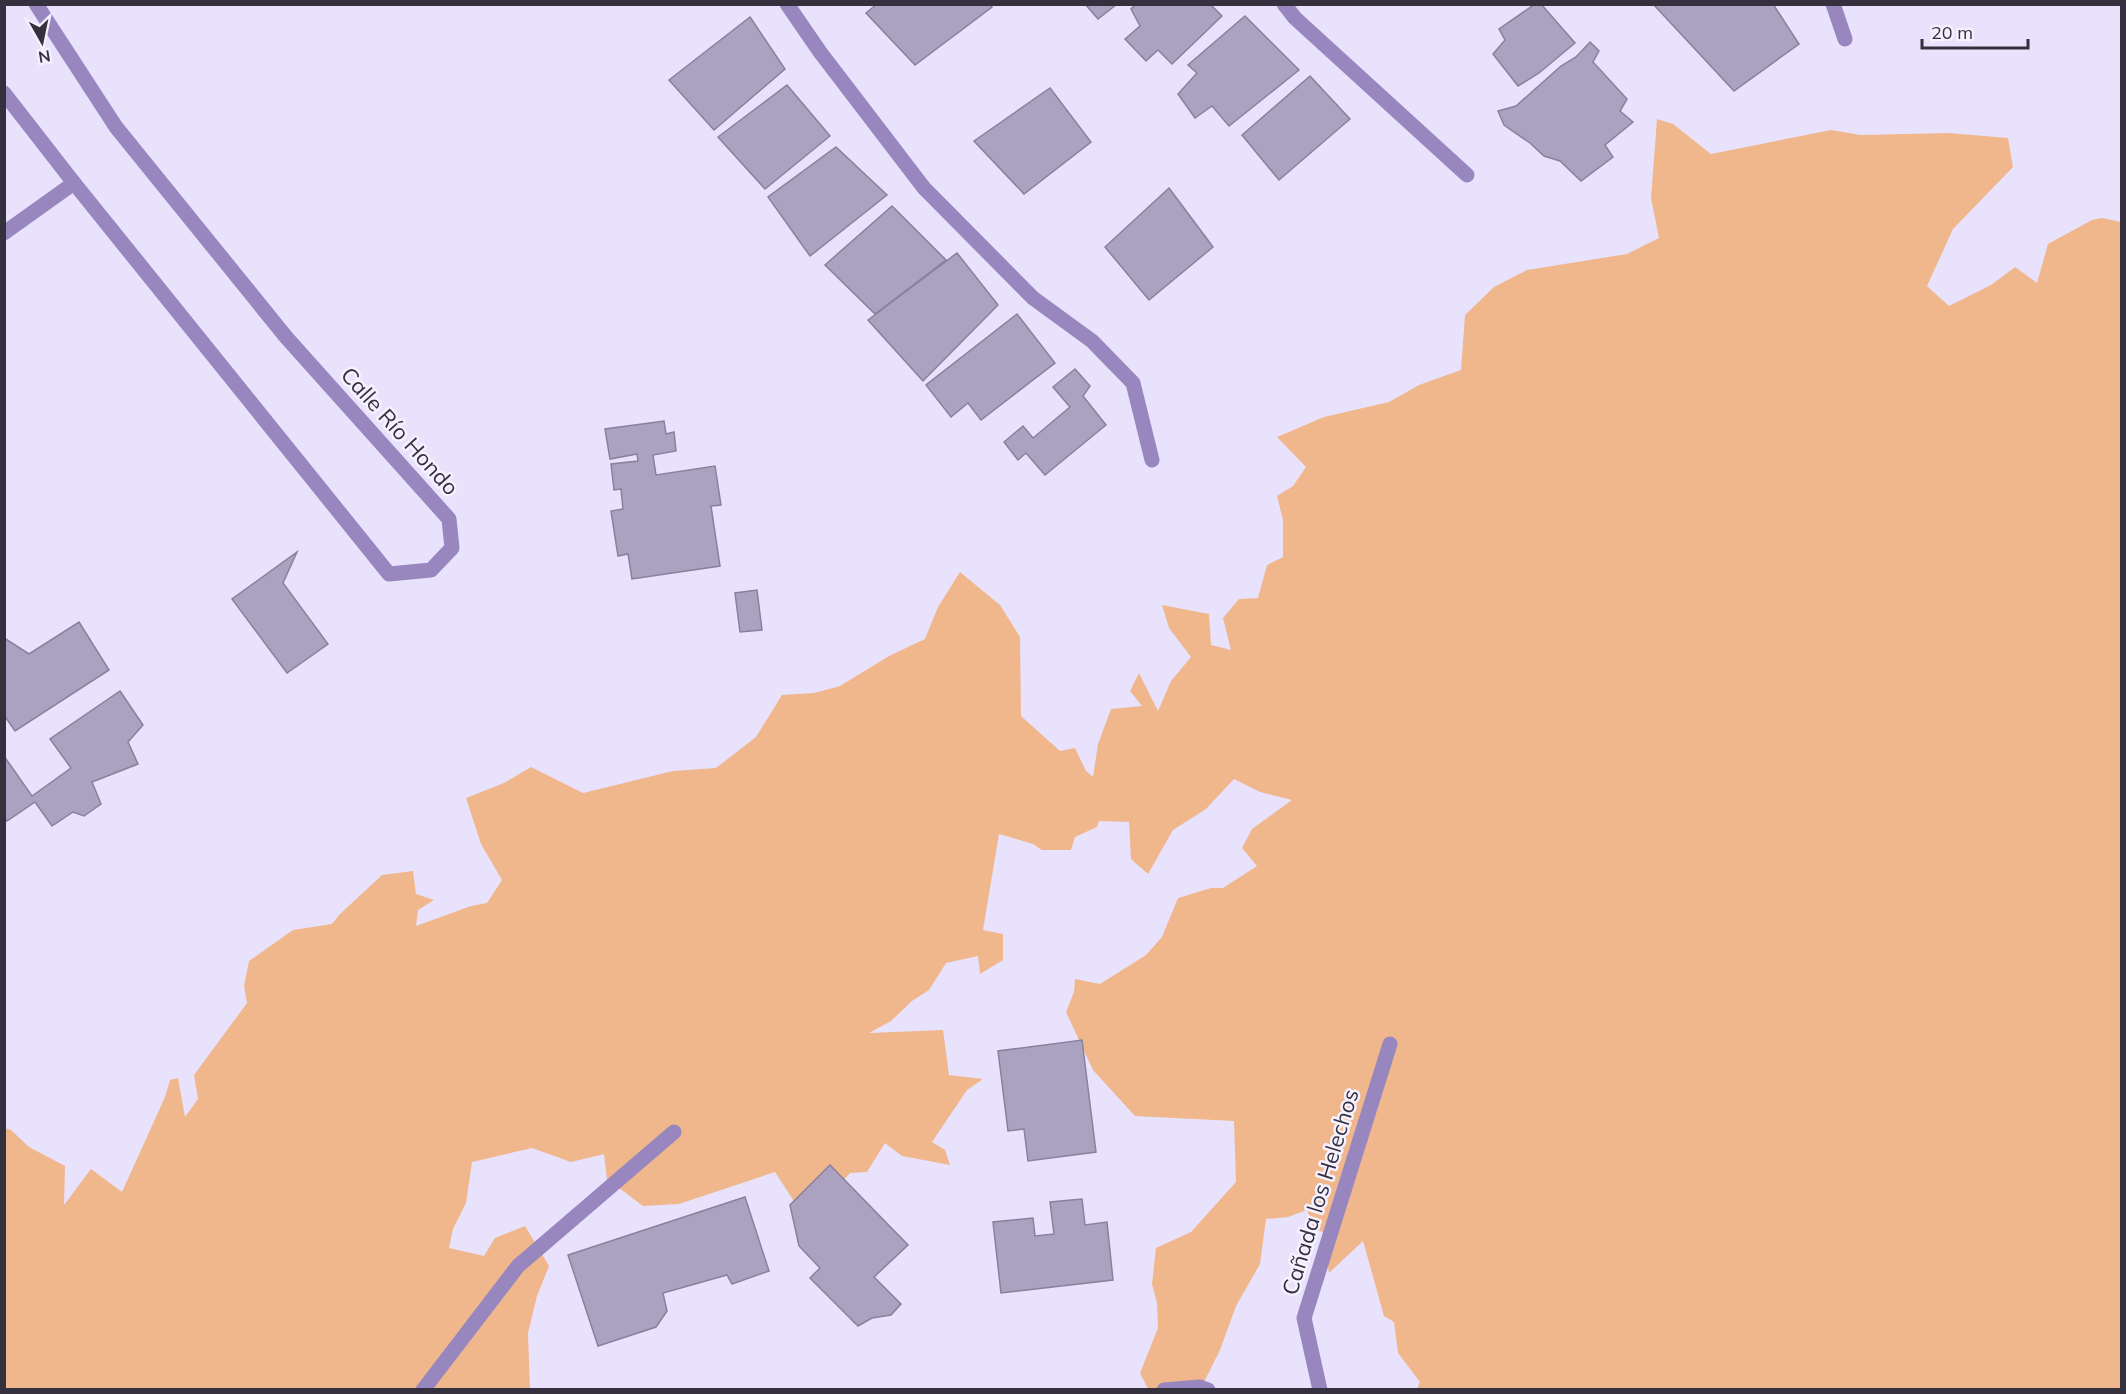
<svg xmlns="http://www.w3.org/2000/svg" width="2126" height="1394" font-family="Mulish,sans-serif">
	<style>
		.green { fill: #f0b78d }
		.building { fill: #aba2c2; stroke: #89809e; stroke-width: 1.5 }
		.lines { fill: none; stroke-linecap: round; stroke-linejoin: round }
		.minor { stroke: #9887bf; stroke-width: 15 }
		.labels { text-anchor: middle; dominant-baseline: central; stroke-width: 5; stroke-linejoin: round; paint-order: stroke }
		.street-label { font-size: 22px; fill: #34303d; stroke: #f5f1ff }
	</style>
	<rect width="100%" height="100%" fill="#e9e2fc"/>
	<path class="green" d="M1657,119l16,5 38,30 120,-24 30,5 88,-2 59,5 5,29 -60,62 -26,57 22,20 42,-21 24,-18 22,16 11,-39 44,-24 10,-2 19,4v1167h-704l3,-7 -22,-29 -4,-31 -10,-6 -21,-75 -34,32 -2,-13 8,-24 -21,-7 -7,-19 -19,7 -22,2 -6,45 -24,42 -16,44 -18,36 2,3h-56l-8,-16 18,-45 -1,-25 -5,-19 4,-36 35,-16 45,-50 -2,-61 -99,-5 -42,-46 -27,-58 8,-20 1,-13 25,5 46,-29 16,-18 16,-39 33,-10h12l34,-22 -15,-18 10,-19 40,-29 -32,-8 -26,-13 -28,30 -33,21 -25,44 -17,-15 -2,-37 -30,-1 -2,6 -22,10 -4,13h-29l-9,-6 -34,-10 -16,96 20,4v26l-23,14 -2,-18 -32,7 -17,27 -17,11 -21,20 -22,12 74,-3 6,45 34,4 -16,11 -35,52 13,8 5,15 -48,-9 -17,-13 -18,29 -17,1 -28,31 -25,2 -22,-34 -96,32 -36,2 -36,-27 -3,-25 -33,8 -39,-14 -60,14 -6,41 -13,26 -4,19 35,8 11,-18 30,-12 24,40 -12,30 -9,37 2,56 -525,1v-262l6,2 18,17 36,19 -1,39 27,-36 31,23 43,-95 5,-17 8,-2 7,39 13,-18 -4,-24 53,-72 -3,-17 5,-25 44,-31 39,-6 7,-9 43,-40 31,-4 3,23 18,6 -16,10 -2,16 55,-20 16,-3 15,-23 -21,-36 -15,-46 38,-15 27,-16 52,26 90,-22 43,-3 40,-31 26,-42 32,-2 26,-7 49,-30 36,-17 13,-32 22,-35 40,33 20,32 1,79 39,35 15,-3 11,23 7,6 5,-33 13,-35 31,-3 -12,-15 9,-18 19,38 13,-30 20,-24 -22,-29 -7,-23 47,9 2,31 20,5 -8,-32 16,-19 19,-1 9,-33 16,-8v-37l-6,-24 16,-10 13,-19 -29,-30 47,-20 65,-15 30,-17 42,-15 4,-55 29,-28 33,-17 100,-16 32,-16 -8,-40z"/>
	<g class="building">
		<path d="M877,4h113l2,3 -77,58 -49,-52z"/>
		<path d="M1085,4h32l-19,15z"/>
		<path d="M1136,4h74l12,12 -50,48 -14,-14 -12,11 -21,-22 15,-13 -9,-17z"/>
		<path d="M1535,4h6l34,39 -36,30 -21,13 -25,-32 12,-14 -6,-11z"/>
		<path d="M1653,4h120l26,40 -65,47z"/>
		<path d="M1245,16l54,54 -70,56 -17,-20 -17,12 -17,-24 19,-21 -9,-8z"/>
		<path d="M750,17l35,52 -71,61 -45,-50z"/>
		<path d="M1590,42l9,9 -6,11 34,37 -7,12 13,11 -28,23 8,12 -32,24 -21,-20 -16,-5 -14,-13 -26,-18 -6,-14 18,-5 45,-40 15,-9z"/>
		<path d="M1310,76l40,43 -71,61 -37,-45z"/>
		<path d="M787,85l43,51 -65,53 -47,-52z"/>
		<path d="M1050,88l41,54 -67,52 -50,-53z"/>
		<path d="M836,147l51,48 -77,61 -42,-59z"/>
		<path d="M1169,188l44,59 -64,53 -44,-53z"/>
		<path d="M892,206l54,54 -71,54 -50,-49z"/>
		<path d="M957,253l41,52 -75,76 -55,-61z"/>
		<path d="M1017,314l38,49 -74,57 -13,-17 -17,14 -25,-32z"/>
		<path d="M1075,369l15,17 -7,10 23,29 -61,50 -19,-22 -8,7 -14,-18 19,-16 10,12 37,-31 -17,-20z"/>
		<path d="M664,421l2,13 8,-2 2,19 -23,4 3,20 59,-9 6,39 -10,1 9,60 -88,13 -4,-25 -10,2 -7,-45 12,-2 -2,-20 -7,1 -3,-26 27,-3 -1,-7 -27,5 -5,-30z"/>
		<path d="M297,552l-14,31 45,61 -41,29 -55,-74z"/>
		<path d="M757,590l5,40 -22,2 -5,-39z"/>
		<path d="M79,622l30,48 -94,61 -11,-16v-75l2,-1 23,15z"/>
		<path d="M120,691l23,34 -15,17 10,22 -46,18 9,22 -17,12 -11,-4 -21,14 -17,-24 -28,19 -3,-3v-62l28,40 39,-28 -21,-29z"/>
		<path d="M1082,1040l14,112 -68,9 -4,-32 -16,2 -10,-80z"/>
		<path d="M830,1165l78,80 -34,32 27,27 -10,11 -19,3 -14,8 -48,-48 10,-10 -21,-22 -9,-41z"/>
		<path d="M745,1197l24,74 -37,13 -5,-9 -64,18 4,18 -11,16 -58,19 -30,-91z"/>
		<path d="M1082,1199l3,26 22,-3 6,58 -112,13 -8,-71 40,-4 2,18 19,-2 -4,-32z"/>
	</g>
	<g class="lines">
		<g class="minor">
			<path d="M787,4l33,48 104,136 109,110 59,43 41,42 19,77"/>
			<path d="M1284,4l11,14 172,157"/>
			<path d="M1833,4l12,35"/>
			<path d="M4,93l70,90 315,391 42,-4 21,-22 -3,-29 -163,-182 -170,-210 -80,-123"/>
			<path d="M4,233l70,-50"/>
			<path d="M423,1390l95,-124 156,-134"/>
			<path d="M1164,1390l36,-3 8,3"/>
			<path d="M1320,1390l-16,-72 86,-274"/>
		</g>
	</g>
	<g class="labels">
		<g class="street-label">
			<text transform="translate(400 431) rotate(48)">Calle Río Hondo</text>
			<text transform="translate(1320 1192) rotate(-73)">Cañada los Helechos</text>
		</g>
	</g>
	<rect width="2126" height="1394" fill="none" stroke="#34303d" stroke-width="12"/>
	<g transform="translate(42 42) rotate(171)" stroke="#f5f1ff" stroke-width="4.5" paint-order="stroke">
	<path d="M0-4.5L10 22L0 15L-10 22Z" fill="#34303d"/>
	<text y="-9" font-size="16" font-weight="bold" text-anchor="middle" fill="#34303d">N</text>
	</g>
	<path d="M1922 39v9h106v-9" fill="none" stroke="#34303d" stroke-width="3"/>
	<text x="1931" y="39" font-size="18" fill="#34303d" stroke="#f5f1ff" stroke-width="4.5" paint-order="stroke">20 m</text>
</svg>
